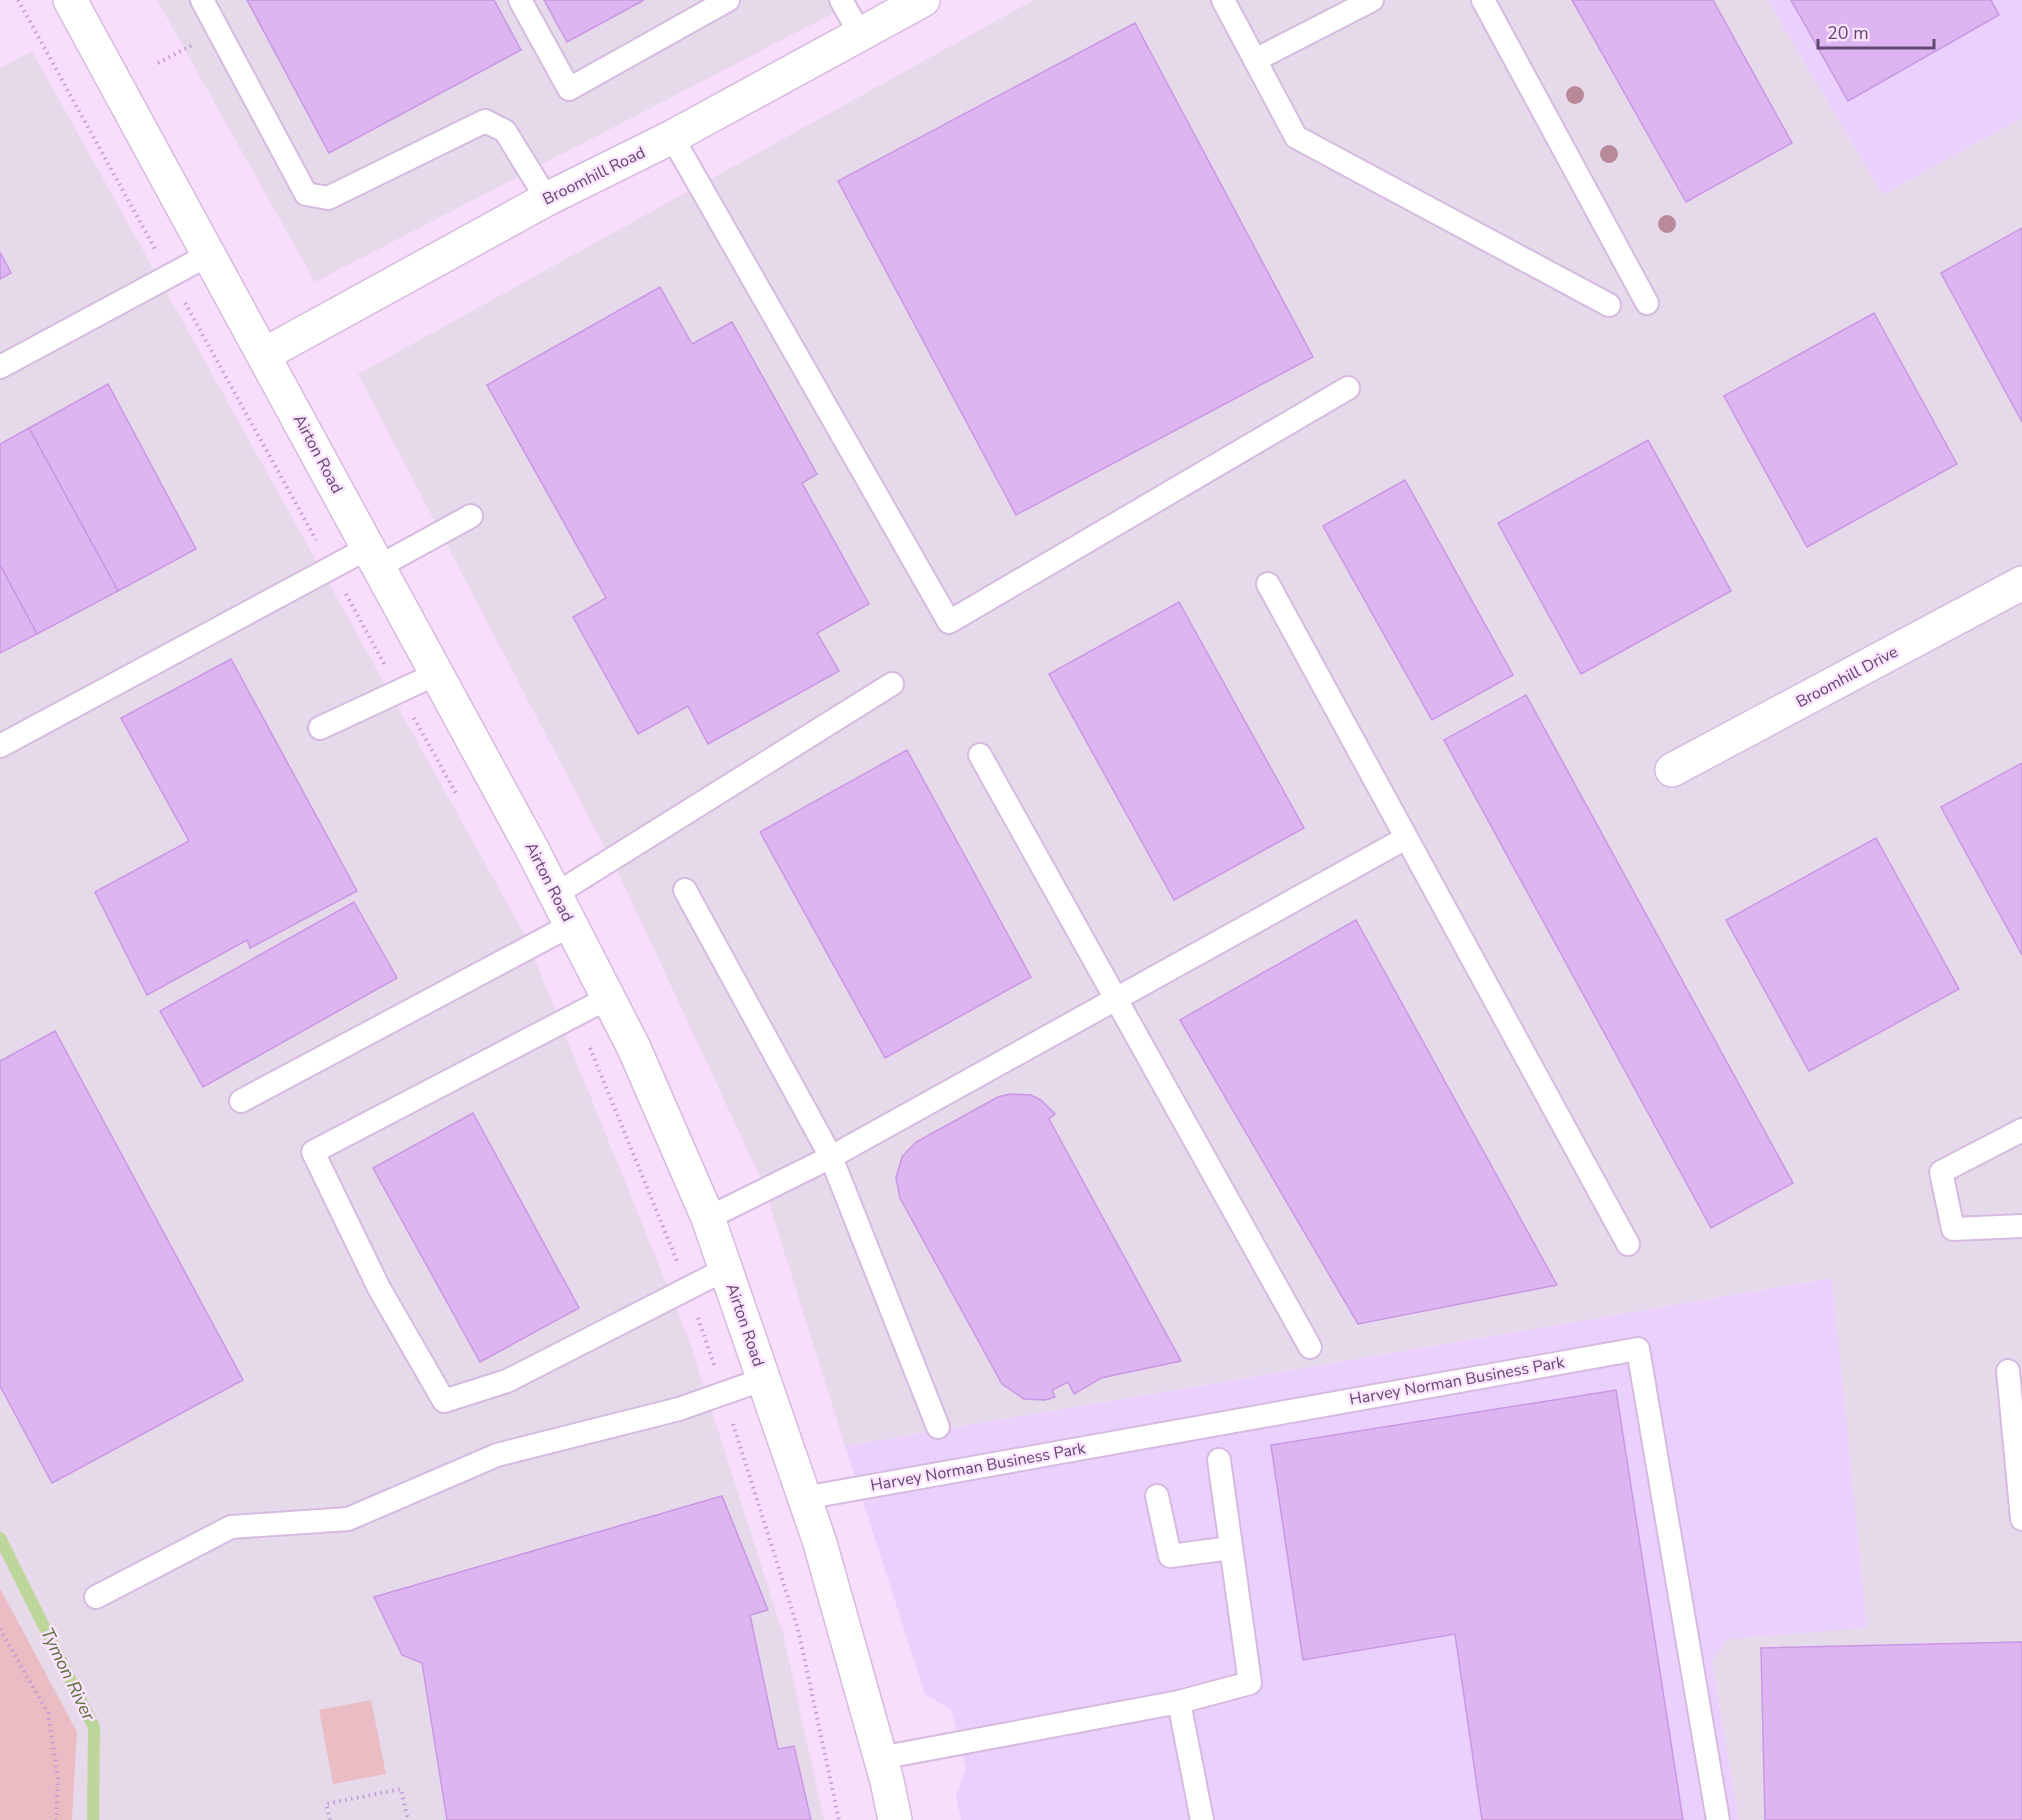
<svg xmlns="http://www.w3.org/2000/svg" width="2022" height="1820" font-family="'Nunito Sans',sans-serif">
	<style>
		.commercial { fill: #ead1fd }
		.industrial { fill: #e6daea }
		.green { fill: #e9bdc3 }
		.lines { fill: none; stroke-linecap: round; stroke-linejoin: round }
		.stream { stroke: #bdd699; stroke-width: 12 }
		.building { fill: #ddb6f1; stroke: #c996e4; stroke-width: 1.5 }
		.service-casing { stroke: #d6badf; stroke-width: 26 }
		.minor-casing { stroke: #d6badf; stroke-width: 36 }
		.tertiary-casing { stroke: #d6badf; stroke-width: 36 }
		.path { stroke: #c19ad5; stroke-width: 4; stroke-dasharray: 1.5 4.5; stroke-linecap: butt }
		.service { stroke: #fff; stroke-width: 22 }
		.minor { stroke: #fff; stroke-width: 33 }
		.tertiary { stroke: #fff; stroke-width: 33 }
		.tree { fill: #b88998 }
		.labels { text-anchor: middle; dominant-baseline: central; stroke-width: 5; stroke-linejoin: round; paint-order: stroke }
		.street-label { font-size: 16px; fill: #614771; stroke: #fce4ff }
		.water-label { font-size: 18px; font-style: italic; fill: #587138; stroke: #fce4ff }
	</style>
	<rect width="100%" height="100%" fill="#f8defc"/>
	<g class="commercial">
		<path d="M1767,0h255v118l-139,77z"/>
		<path d="M1833,1278l34,351 -139,10 -16,23 27,158h-778l-5,-24 10,-28 -15,-58 -26,-16 -80,-248z"/>
	</g>
	<g class="industrial">
		<path d="M157,0h702l-544,282z"/>
		<path d="M1034,0h733l116,195 139,-77v1702h-283l-27,-158 16,-23 139,-11 -35,-350 -987,168 -83,-265 -139,-298 -265,-509z"/>
		<path d="M32,51l493,884 163,402 95,296 41,187h-752l5,-88 -77,-144v-1520z"/>
	</g>
	<g class="green">
		<path d="M0,1588l77,144 -5,88h-72z"/>
		<path d="M371,1700l15,74 -53,10 -14,-74z"/>
	</g>
	<g class="lines">
		<path class="stream" d="M0,1538l94,189 -1,93"/>
	</g>
	<g class="building">
		<path d="M247,0h247l27,50 -192,103z"/>
		<path d="M544,0h100l-77,42z"/>
		<path d="M1572,0h141l79,143 -106,59z"/>
		<path d="M1791,0h200l8,15 -151,86z"/>
		<path d="M1135,23l178,334 -297,158 -178,-334z"/>
		<path d="M2022,228v194l-81,-149z"/>
		<path d="M0,252l11,21 -11,6z"/>
		<path d="M660,287l32,57 40,-22 85,152 -15,9 67,121 -52,29 22,38 -131,73 -20,-38 -50,28 -65,-117 33,-19 -119,-213z"/>
		<path d="M1874,313l83,151 -150,83 -83,-151z"/>
		<path d="M108,384l88,165 -78,42 -89,-163z"/>
		<path d="M29,428l89,163 -81,43 -37,-69v-121z"/>
		<path d="M1648,440l83,151 -150,83 -83,-151z"/>
		<path d="M1405,480l108,195 -81,45 -109,-194z"/>
		<path d="M0,565l37,69 -37,19z"/>
		<path d="M1179,602l125,226 -130,72 -125,-226z"/>
		<path d="M231,659l126,232 -107,57 -3,-8 -100,55 -52,-103 94,-51 -68,-123z"/>
		<path d="M1526,695l267,488 -82,45 -267,-488z"/>
		<path d="M907,750l124,227 -146,81 -125,-226z"/>
		<path d="M2022,763v192l-81,-148z"/>
		<path d="M1876,838l83,151 -150,82 -83,-151z"/>
		<path d="M354,902l43,76 -194,109 -43,-76z"/>
		<path d="M1356,920l201,365 -199,39 -178,-304z"/>
		<path d="M55,1031l188,349 -191,103 -52,-97v-325z"/>
		<path d="M1010,1094l21,1 10,5 14,14 -6,5 132,242 -80,17 -27,16 -6,-12 -16,8 3,7 -10,3 -21,-1 -22,-15 -102,-186 -4,-20 6,-21 14,-15 82,-45z"/>
		<path d="M473,1113l106,195 -99,54 -107,-194z"/>
		<path d="M1616,1390l67,430h-201l-27,-186 -152,26 -32,-215z"/>
		<path d="M722,1496l46,114 -18,5 28,134 16,-3 17,74h-364l-25,-157 -20,-8 -28,-58z"/>
		<path d="M2022,1642v178h-257l-4,-172z"/>
	</g>
	<g class="lines">
		<defs>
			<g id="service">
				<path d="M202,0l104,194 22,4 157,-77 20,10 42,68"/>
				<path d="M520,0l49,89 159,-89"/>
				<path d="M841,0l19,34"/>
				<path d="M1223,0l73,137 313,168"/>
				<path d="M1483,0l164,303"/>
				<path d="M1255,60l117,-60"/>
				<path d="M672,137l277,485 399,-234"/>
				<path d="M0,367l210,-113"/>
				<path d="M378,567l93,-51"/>
				<path d="M1268,584l360,660"/>
				<path d="M320,728l116,-54"/>
				<path d="M0,746l368,-198"/>
				<path d="M980,755l330,592"/>
				<path d="M685,890l146,267 107,270"/>
				<path d="M556,894l336,-210"/>
				<path d="M608,998l-295,154 66,136 65,113 63,-20 219,-112"/>
				<path d="M241,1101l330,-176"/>
				<path d="M2022,1130l-81,42 12,57 69,-3"/>
				<path d="M708,1218l123,-61 575,-319"/>
				<path d="M2008,1371l14,148"/>
				<path d="M1157,1496l13,60 61,-8"/>
				<path d="M804,1498l834,-149 80,471"/>
				<path d="M96,1597l135,-70 117,-8 149,-64 182,-46 85,-30"/>
				<path d="M1179,1702l71,-19 -31,-223"/>
				<path d="M880,1758l299,-56 23,118"/>
			</g>
			<g id="minor">
				<path d="M265,354l282,-155 125,-62 251,-137"/>
				<path d="M1672,770l350,-187"/>
			</g>
			<path id="tertiary" d="M70,0l463,851 101,197 74,170 112,325 67,238 8,39"/>
		</defs>
		<use href="#service" class="service-casing"/>
		<use href="#minor" class="minor-casing"/>
		<use href="#tertiary" class="tertiary-casing"/>
		<g class="path">
			<path d="M18,0l137,249"/>
			<path d="M158,63l34,-18"/>
			<path d="M185,303l131,237"/>
			<path d="M346,594l38,70"/>
			<path d="M414,718l43,77"/>
			<path d="M590,1048l87,213"/>
			<path d="M698,1318l16,47"/>
			<path d="M733,1424l65,205 41,191"/>
			<path d="M0,1629l48,84 10,65 -2,42"/>
			<path d="M330,1820l-4,-16 75,-15 7,31"/>
		</g>
		<use href="#service" class="service"/>
		<use href="#minor" class="minor"/>
		<use href="#tertiary" class="tertiary"/>
	</g>
	<g class="tree">
		<circle cx="1575" cy="95" r="9"/>
		<circle cx="1609" cy="154" r="9"/>
		<circle cx="1667" cy="224" r="9"/>
	</g>
	<g class="labels">
		<g class="street-label">
			<text transform="translate(594 176) rotate(-26)">Broomhill Road</text>
			<text transform="translate(318 454) rotate(62)">Airton Road</text>
			<text transform="translate(1847 677) rotate(-28)">Broomhill Drive</text>
			<text transform="translate(549 882) rotate(63)">Airton Road</text>
			<text transform="translate(745 1325) rotate(71)">Airton Road</text>
			<text transform="translate(1457 1381) rotate(-10)">Harvey Norman Business Park</text>
			<text transform="translate(978 1467) rotate(-10)">Harvey Norman Business Park</text>
		</g>
		<g class="water-label">
			<text transform="translate(68 1674) rotate(64)">Tymon River</text>
		</g>
	</g>
	<path d="M1818 39v9h116v-9" fill="none" stroke="#614771" stroke-width="3"/>
	<text x="1827" y="39" font-size="18" fill="#614771" stroke="#fce4ff" stroke-width="4.5" paint-order="stroke">20 m</text>
</svg>
